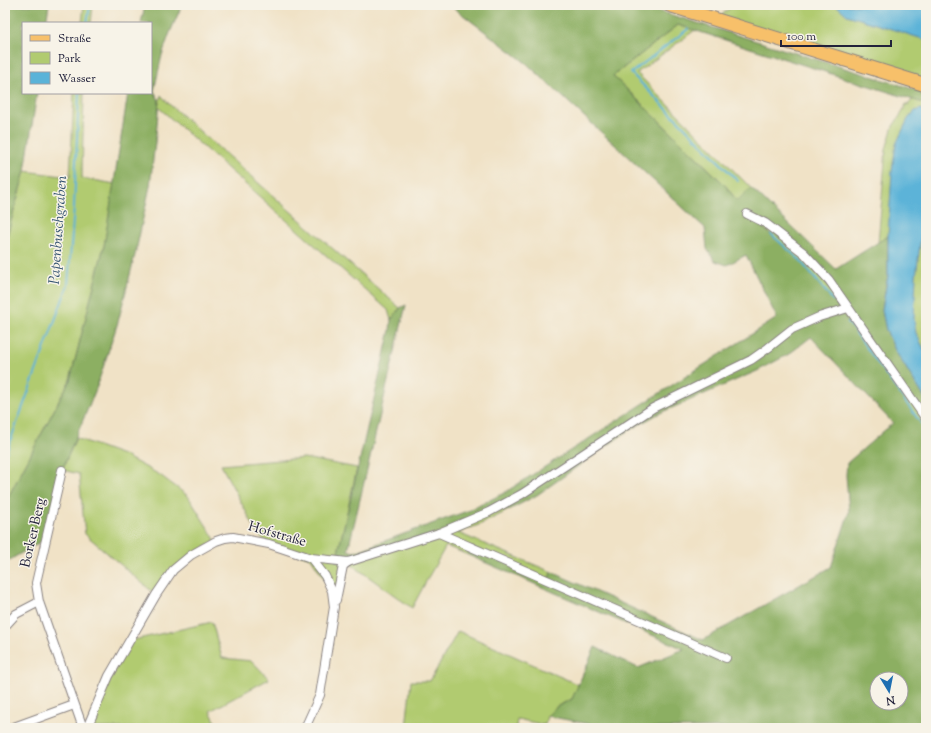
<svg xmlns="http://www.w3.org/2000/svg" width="931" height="733" font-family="'Sorts Mill Goudy',serif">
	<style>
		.green { fill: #b1cb70; stroke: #6a7656 }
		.forest { fill: #8caf62; stroke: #57684e; fill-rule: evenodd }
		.water { fill: #5bb3d8; stroke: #3e6a8a }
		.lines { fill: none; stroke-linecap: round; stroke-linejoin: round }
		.stream { stroke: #5bb3d8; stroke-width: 2 }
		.minor-casing { stroke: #898280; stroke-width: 10 }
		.primary-casing { stroke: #898280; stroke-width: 15 }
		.minor { stroke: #fff; stroke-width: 8 }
		.primary { stroke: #f7c06b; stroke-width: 13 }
		.labels { text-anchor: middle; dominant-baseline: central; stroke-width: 3; stroke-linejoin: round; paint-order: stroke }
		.street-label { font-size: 14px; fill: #22223b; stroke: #f7f3e8 }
		.water-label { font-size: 15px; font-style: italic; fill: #365572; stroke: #f7f3e8 }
	</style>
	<rect width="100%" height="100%" fill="#f7f3e8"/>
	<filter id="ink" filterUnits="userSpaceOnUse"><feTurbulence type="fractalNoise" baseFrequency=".025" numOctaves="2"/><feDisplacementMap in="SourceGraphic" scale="8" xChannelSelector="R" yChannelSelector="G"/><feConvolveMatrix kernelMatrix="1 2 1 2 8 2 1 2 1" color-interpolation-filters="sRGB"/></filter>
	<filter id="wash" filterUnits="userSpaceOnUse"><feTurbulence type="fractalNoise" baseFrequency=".012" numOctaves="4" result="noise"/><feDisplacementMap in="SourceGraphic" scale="16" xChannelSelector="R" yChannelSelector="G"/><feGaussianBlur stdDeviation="0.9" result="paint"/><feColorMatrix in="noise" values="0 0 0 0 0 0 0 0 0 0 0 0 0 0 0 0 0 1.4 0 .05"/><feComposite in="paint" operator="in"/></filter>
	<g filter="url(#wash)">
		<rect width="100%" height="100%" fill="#f0e2c6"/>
		<g class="green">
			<path d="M84,5h9l-2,18h-9z"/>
			<path d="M734,5h192v80l-210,-66z"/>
			<path d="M678,25l17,5 -58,43 114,115 -14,13 -12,-16 -112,-109z"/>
			<path d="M74,93h10l-2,85 33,6 -11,62 -34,134 -65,123v-260l20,-72 45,6z"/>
			<path d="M161,95l8,9 231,204 -9,12 -3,-10 -230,-203z"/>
			<path d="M913,99l13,5v369l-31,-86 -62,-87 -34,-41 -52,-45 18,9 64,57 49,-37 8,-94 7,-23 9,-13 4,-9 2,1z"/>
			<path d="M76,438l47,17 37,20 28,21 28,45 -25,14 -35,40 -71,-61 -6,-60 -17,-4z"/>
			<path d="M304,458l53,10 -21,93 168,-57 5,6 -28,14 -23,9 94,39 -4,7 -77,-32 -3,8 -22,-9 -17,30 -17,32 -64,-46 -14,45 -2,-16 -21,-33 -42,-14 -11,-10 -37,-69z"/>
			<path d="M212,622l10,36 30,3 17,18 -59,32 9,17h-132l42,-87z"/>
			<path d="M458,631l121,54 -7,14 -16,8 -9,9 -2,9 -28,-6 -1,9h-110l5,-47h19z"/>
		</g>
		<g class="forest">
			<path d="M5,5h44l-3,18h-23v70h14l-12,78 -20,72z"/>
			<path d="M145,5h37l-13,30 -7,20 -8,36 5,9 -2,25 -7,61 -14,65 -18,71 -22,67 -34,81 -16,69 -28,16 -13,8v-60l65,-123 34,-134 24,-153h23v-70h-10z"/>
			<path d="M450,5h189l287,88v11l-248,-79 -65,51 112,109 12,16 14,-13 85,81 52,-33v39l-6,35 4,20 10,22 30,48v19l-60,-83 -62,-83 -55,-37 50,43 34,41 93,130v298h-316l-63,-12 9,-9 16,-8 23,-52 43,21 46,-19 -216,-94 3,-8 77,32 4,-7 151,68 128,-73 18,-55 -3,-37 1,-12 46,-40 -82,-86 -22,17 -32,17 -99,43 -30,17 -91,64 -28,15 -5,-6 -65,29 -103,28 54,-231 1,-10 9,-12 6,-3 -58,245 6,2 116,-42 34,-17 273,-175 -31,-63 -19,10 -12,-4 -8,-12 -2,-21 -179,-165zM877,679h24v24h-24z"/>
		</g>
		<g class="water">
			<path d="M836,5h90v35l-79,-25z"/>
			<path d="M921,109l5,2v84l-10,82 -2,42 2,14 10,20v47l-30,-48 -10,-22 -4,-20 6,-35v-39l4,-65 4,-27 12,-25 7,-8z"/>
		</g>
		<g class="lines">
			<g class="stream">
				<path d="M87,23l3,-18"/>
				<path d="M688,29l-57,44 107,108"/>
				<path d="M771,234l28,25 34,41"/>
				<path d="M848,322l78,108"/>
				<path d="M5,455l63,-170 6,-78 5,-114"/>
			</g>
		</g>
	</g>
	<g filter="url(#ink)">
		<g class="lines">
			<defs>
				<g id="minor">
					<path d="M747,214l18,9 39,30 25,27 97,139"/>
					<path d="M62,470l-26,113 3,19 44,126"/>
					<path d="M439,533l287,125"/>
					<path d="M311,558l37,4 91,-29 50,-21 33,-18 131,-86 98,-48 17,-12 24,-19 27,-12 29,-9"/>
					<path d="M336,600l7,-34 5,-4"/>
					<path d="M5,626l11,-12 23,-12"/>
					<path d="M11,728l63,-23"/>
					<path d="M87,728l22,-52 47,-81 17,-25 18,-15 25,-14 9,-3 8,-1 36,7 42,14 14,18 7,15 2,16 -14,88 -15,33"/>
				</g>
				<path id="primary" d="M669,5l257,80"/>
			</defs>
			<use href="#minor" class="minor-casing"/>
			<use href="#primary" class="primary-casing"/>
			<use href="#minor" class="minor"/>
			<use href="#primary" class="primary"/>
		</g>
	</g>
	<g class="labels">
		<g class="street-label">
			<text transform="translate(34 533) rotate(-77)">Borker Berg</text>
			<text transform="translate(277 535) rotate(16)">Hofstraße</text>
		</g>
		<g class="water-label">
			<text transform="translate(59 230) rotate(-86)">Papenbuschgraben</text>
		</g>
	</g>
	<rect width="931" height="733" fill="none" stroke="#f7f3e8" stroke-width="20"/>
	<rect x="22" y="22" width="130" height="72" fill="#f7f3e8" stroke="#a29fa3"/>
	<rect x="30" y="35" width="20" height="6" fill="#f7c06b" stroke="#a29fa3"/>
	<text x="58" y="42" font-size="12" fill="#22223b">Straße</text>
	<rect x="30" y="52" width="20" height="12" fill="#b1cb70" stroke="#a29fa3"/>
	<text x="58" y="62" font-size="12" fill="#22223b">Park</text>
	<rect x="30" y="72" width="20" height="12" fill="#5bb3d8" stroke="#a29fa3"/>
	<text x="58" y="82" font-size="12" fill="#22223b">Wasser</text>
	<g transform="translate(889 691) rotate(170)"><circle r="19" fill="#f7f3e8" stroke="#a29fa3"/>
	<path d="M0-3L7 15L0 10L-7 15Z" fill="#1f6fb2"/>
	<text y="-6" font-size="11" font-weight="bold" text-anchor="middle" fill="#22223b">N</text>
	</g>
	<path d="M781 40v6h110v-6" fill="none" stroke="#22223b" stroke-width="2"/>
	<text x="787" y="40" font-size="12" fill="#22223b" stroke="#f7f3e8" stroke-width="3" paint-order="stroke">100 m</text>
</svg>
